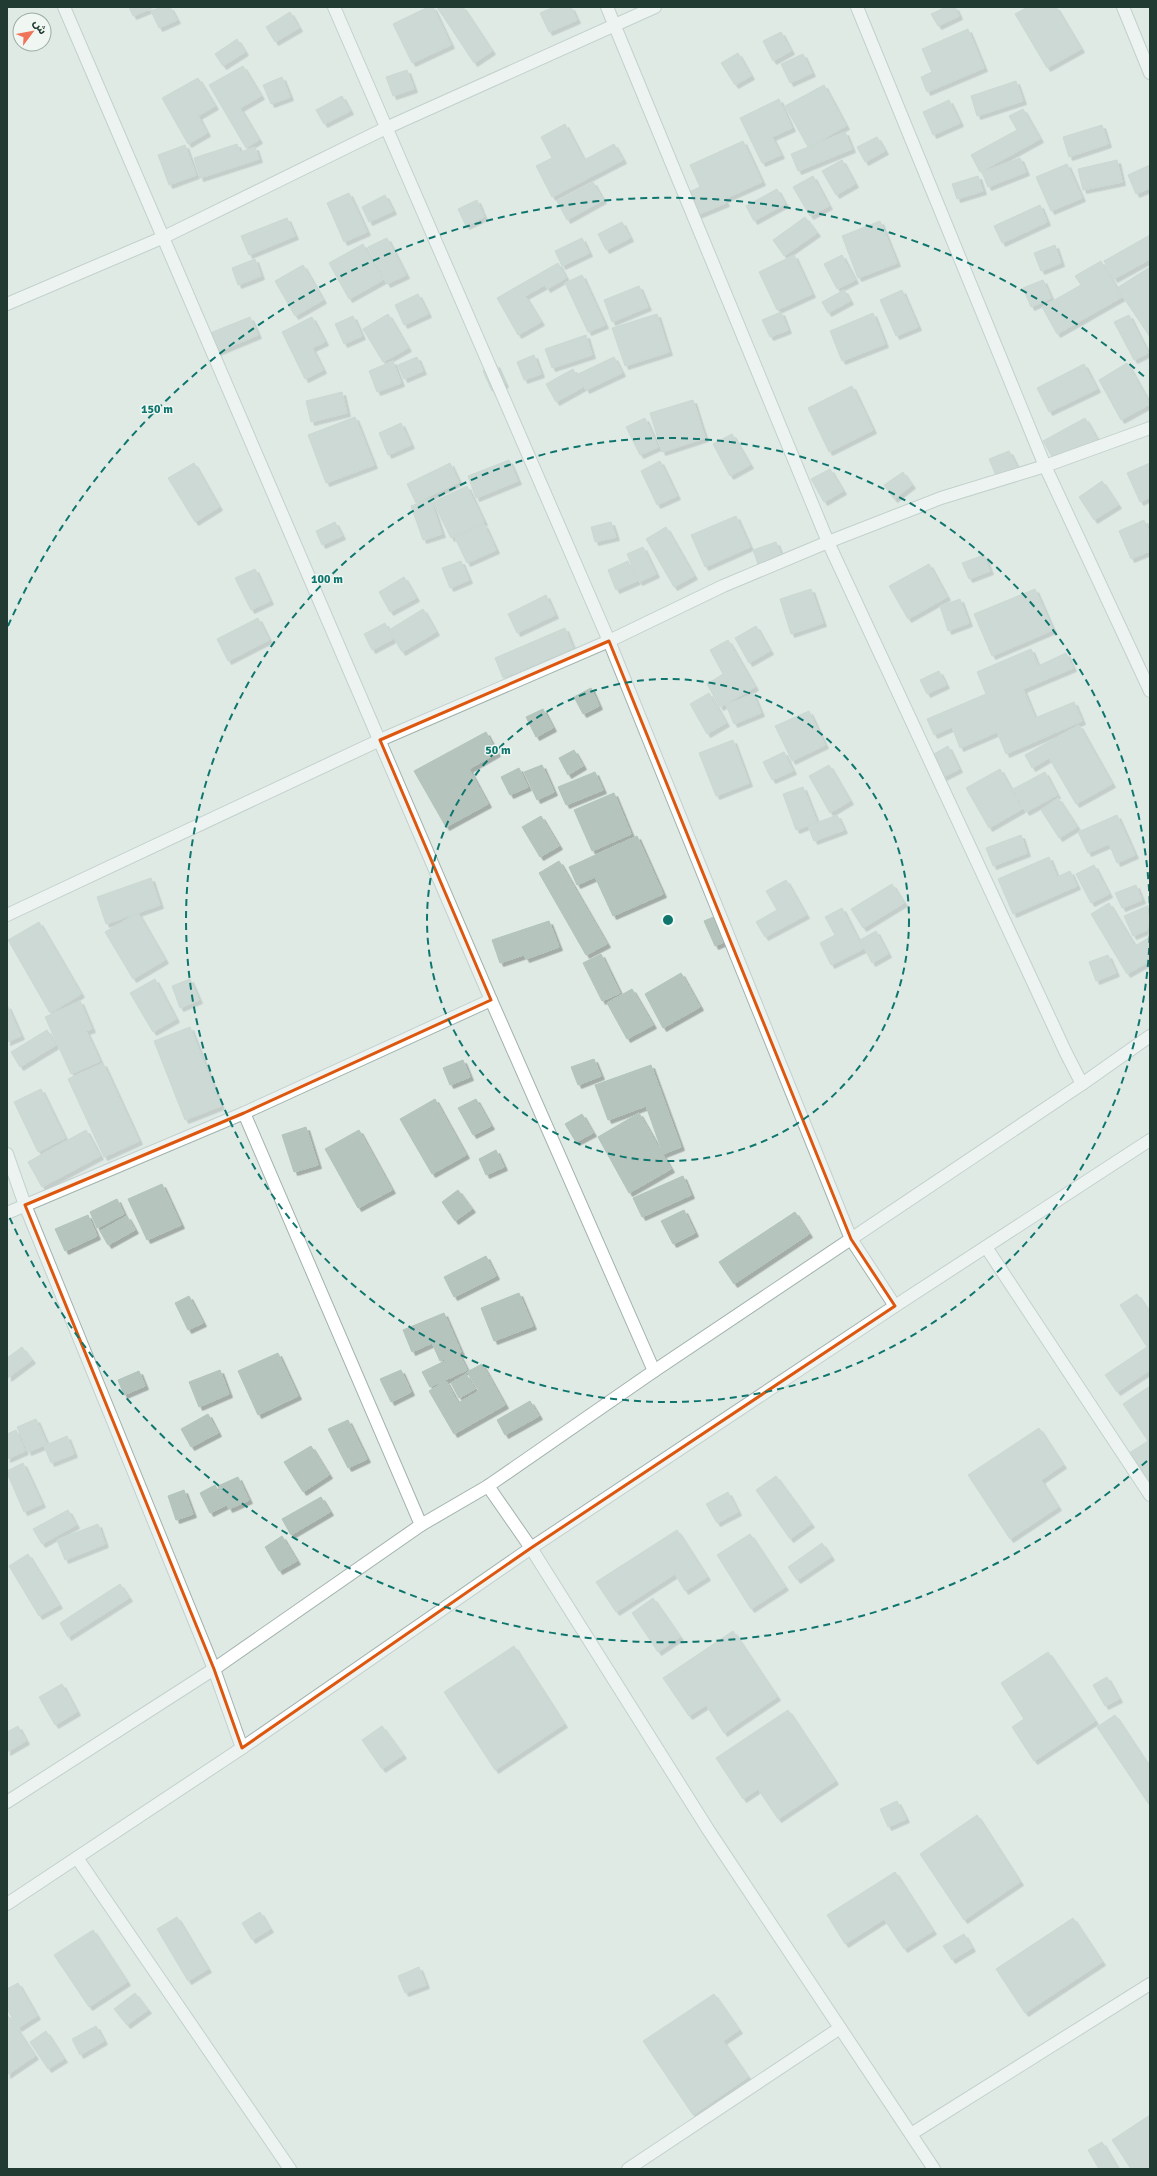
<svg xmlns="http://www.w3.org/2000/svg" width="1157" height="2176" font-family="Signika,'Noto Sans Arabic',sans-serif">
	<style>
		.building { fill: #b5c5be; stroke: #b2c4bb; filter: url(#shadow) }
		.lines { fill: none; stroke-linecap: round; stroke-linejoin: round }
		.minor-casing { stroke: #a2b2ac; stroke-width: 14 }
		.tertiary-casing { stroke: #a2b2ac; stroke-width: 14 }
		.minor { stroke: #fff; stroke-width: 12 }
		.tertiary { stroke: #fff; stroke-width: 12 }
		.marked { fill: none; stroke: #de570e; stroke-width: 3; stroke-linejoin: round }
		.ring { fill: none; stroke: #0f766e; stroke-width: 2; stroke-dasharray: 7 5 }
		.centre { fill: #0f766e; stroke: #f0f7f3; stroke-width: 2 }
		.ring-label { font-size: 12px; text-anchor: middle; font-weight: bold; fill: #0f766e; stroke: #f0f7f3; stroke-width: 3; stroke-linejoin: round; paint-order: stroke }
	</style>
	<defs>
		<filter id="shadow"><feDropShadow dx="3.5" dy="3.5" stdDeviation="0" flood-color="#0004"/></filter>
	</defs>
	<rect width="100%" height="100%" fill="#dfeae5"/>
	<g class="building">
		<path d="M129,7h26l-22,9z"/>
		<path d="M161,7h9l7,13 -18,8 -8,-17z"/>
		<path d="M428,7h5l18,38 -39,18 -19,-39z"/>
		<path d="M437,7h26l29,44 -18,12z"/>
		<path d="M554,7h17l6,13 -28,12 -9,-19z"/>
		<path d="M946,7h9l4,9 -21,10 -7,-12z"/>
		<path d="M1028,7h28l25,42 -34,19 -32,-54z"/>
		<path d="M290,12l9,16 -24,14 -9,-15z"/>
		<path d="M968,29l16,39 -57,24 -6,-15 11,-5 -10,-23z"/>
		<path d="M781,32l10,19 -18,10 -10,-20z"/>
		<path d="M237,39l8,13 -22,14 -8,-12z"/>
		<path d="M738,53l13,23 -16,9 -14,-22z"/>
		<path d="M803,54l9,19 -22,10 -9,-19z"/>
		<path d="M243,66l18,30 -21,12 19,32 -13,8 -37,-63z"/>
		<path d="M407,70l7,19 -21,7 -7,-19z"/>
		<path d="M282,77l8,20 -19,7 -8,-19z"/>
		<path d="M198,78l17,28 -17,10 9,17 -19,11 -26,-46z"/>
		<path d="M1016,81l7,20 -46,15 -6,-20z"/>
		<path d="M824,85l22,41 -38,21 -23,-41z"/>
		<path d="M342,96l8,15 -26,13 -8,-14z"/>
		<path d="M779,99l13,29 -20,9 9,18 -19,8 -22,-45z"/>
		<path d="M949,100l11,23 -27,12 -10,-23z"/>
		<path d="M1023,109l17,30 -60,33 -9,-17 46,-25 -8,-14z"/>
		<path d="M565,124l19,36 30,-16 9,16 -71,37 -16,-31 16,-8 -11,-21z"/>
		<path d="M1102,125l6,19 -39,13 -6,-20z"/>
		<path d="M845,132l7,17 -54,22 -7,-17z"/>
		<path d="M877,137l8,14 -20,11 -8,-15z"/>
		<path d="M743,141l19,41 -38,17 2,4 -29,12 -10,-22 13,-6 -10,-22z"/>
		<path d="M237,144l3,8 15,-5 4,12 -59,19 -6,-20z"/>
		<path d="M185,145l11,30 -27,10 -11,-30z"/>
		<path d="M1020,158l6,14 -38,15 -6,-15z"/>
		<path d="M842,160l13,24 -19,11 -14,-24z"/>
		<path d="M1117,160l5,22 -39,8 -5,-21z"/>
		<path d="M1067,164l15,34 -31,13 -15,-34z"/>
		<path d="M1150,165v23l-14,6 -8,-19z"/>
		<path d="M813,176l16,30 -19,10 -17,-29z"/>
		<path d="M978,176l5,15 -26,8 -5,-15z"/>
		<path d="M593,182l10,18 -36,20 -10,-19z"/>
		<path d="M777,189l8,15 -31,17 -8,-15z"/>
		<path d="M349,193l18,39 -23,10 -17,-39z"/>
		<path d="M385,195l8,16 -24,11 -7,-15z"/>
		<path d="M477,200l7,17 -18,9 -8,-17z"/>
		<path d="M1040,205l7,17 -45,21 -8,-17z"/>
		<path d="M805,217l12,16 -33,23 -11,-16z"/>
		<path d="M287,218l8,18 -46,19 -8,-19z"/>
		<path d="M880,221l17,42 -39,15 -16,-42z"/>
		<path d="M622,222l8,16 -24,12 -8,-16z"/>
		<path d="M1150,235v24l-36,20 -10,-18z"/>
		<path d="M387,238l19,37 -19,9 -19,-37z"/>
		<path d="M582,238l7,15 -27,13 -7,-15z"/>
		<path d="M363,244l20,36 -34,19 -20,-36z"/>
		<path d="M1055,245l6,18 -20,8 -7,-18z"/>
		<path d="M794,255l18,39 -35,16 -18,-38z"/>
		<path d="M842,255l13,25 -18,9 -13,-25z"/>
		<path d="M255,259l6,17 -23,9 -6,-17z"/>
		<path d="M1101,261l21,36 -65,37 -15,-27 39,-22 -6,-9z"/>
		<path d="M558,263l8,15 -19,11 -2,-4 -20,11 16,26 -23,13 -21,-37z"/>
		<path d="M303,265l20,35 -28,16 -20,-35z"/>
		<path d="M1150,267v70l-33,-49z"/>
		<path d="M582,275l23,50 -17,7 -23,-49z"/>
		<path d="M1043,280l8,18 -20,9 -8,-19z"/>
		<path d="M639,286l9,21 -36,15 -8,-22z"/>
		<path d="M844,290l6,11 -22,12 -6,-11z"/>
		<path d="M902,290l16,37 -22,9 -16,-36z"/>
		<path d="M418,294l10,20 -24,11 -9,-20z"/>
		<path d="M781,312l7,18 -18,7 -8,-17z"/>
		<path d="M873,313l12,31 -43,17 -12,-30z"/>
		<path d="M388,314l20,34 -25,14 -20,-33z"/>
		<path d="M657,314l12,38 -44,14 -13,-38z"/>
		<path d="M1129,315l19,38 -14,7 -20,-38z"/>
		<path d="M353,316l9,20 -18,8 -9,-20z"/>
		<path d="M250,317l8,18 -46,19 -7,-19z"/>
		<path d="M312,317l13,25 -13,6 11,22 -18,9 -23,-47z"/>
		<path d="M586,335l6,20 -40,13 -7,-19z"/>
		<path d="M534,355l7,19 -17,6 -7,-18z"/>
		<path d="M417,357l6,14 -19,8 -6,-14z"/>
		<path d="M614,357l8,16 -36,17 -8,-16z"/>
		<path d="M393,361l8,22 -24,9 -8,-21z"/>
		<path d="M1127,363l23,41 -29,16 -22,-40z"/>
		<path d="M496,364l9,20 -13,7 -9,-20z"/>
		<path d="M1084,364l13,25 -48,23 -12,-24z"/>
		<path d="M573,369l10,18 -27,15 -10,-18z"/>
		<path d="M852,386l21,44 -44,22 -21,-44z"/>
		<path d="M342,392l5,21 -36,9 -5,-21z"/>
		<path d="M693,400l12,38 -43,14 -12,-39z"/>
		<path d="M355,417l19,48 -48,18 -18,-48z"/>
		<path d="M645,418l13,29 -18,8 -14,-28z"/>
		<path d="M1085,418l12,21 -42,23 -12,-21z"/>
		<path d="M401,423l10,22 -23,10 -9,-22z"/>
		<path d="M732,434l18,31 -20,11 -17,-32z"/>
		<path d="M1009,451l9,18 -21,9 -8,-19z"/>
		<path d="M509,460l9,21 -42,17 -8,-22z"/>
		<path d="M660,461l17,35 -20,9 -16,-34z"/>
		<path d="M194,463l25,44 -24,15 -27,-44z"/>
		<path d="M450,463l9,19 -43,21 -9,-19z"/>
		<path d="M1150,463v34l-10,5 -13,-29z"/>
		<path d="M830,469l13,22 -19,11 -13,-23z"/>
		<path d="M903,472l9,13 -18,14 -10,-14z"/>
		<path d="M1102,481l16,24 -24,15 -15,-23z"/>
		<path d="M467,486l17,36 -33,16 -18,-36z"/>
		<path d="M430,499l12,35 -19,6 -12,-34z"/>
		<path d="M736,516l14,31 -45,20 -14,-32z"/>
		<path d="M1144,520l6,13v18l-19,8 -12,-28z"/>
		<path d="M335,522l7,14 -20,9 -6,-14z"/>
		<path d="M611,522l5,15 -21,5 -4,-15z"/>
		<path d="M484,524l12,26 -29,13 -12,-25z"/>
		<path d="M666,527l28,49 -20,11 -28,-48z"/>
		<path d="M776,542l8,20 -24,8 -7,-20z"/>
		<path d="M643,547l13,27 -17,8 -12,-28z"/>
		<path d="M984,555l6,16 -21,8 -7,-16z"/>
		<path d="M461,561l8,19 -19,8 -8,-20z"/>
		<path d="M628,561l9,20 -21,9 -8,-20z"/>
		<path d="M929,564l18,33 -39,22 -19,-33z"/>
		<path d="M255,569l15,32 -19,9 -16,-32z"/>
		<path d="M404,577l12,21 -26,14 -11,-20z"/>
		<path d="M811,589l12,34 -32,11 -11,-35z"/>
		<path d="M1035,589l18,41 -61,26 -18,-42z"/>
		<path d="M546,595l9,20 -38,18 -9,-19z"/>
		<path d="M960,599l9,24 -21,8 -8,-25z"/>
		<path d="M423,609l13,23 -34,20 -13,-22z"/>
		<path d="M258,618l11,22 -41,21 -11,-22z"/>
		<path d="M385,623l8,16 -21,11 -8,-16z"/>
		<path d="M756,626l14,25 -21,12 -14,-25z"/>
		<path d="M565,628l8,20 -70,30 -8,-20z"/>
		<path d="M728,640l27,47 -35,20 -13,-23 16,-10 -13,-24z"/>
		<path d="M1031,649l7,17 28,-13 7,15 -50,21 12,29 39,-16 8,19 -76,33 -9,-22 -37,16 -8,-21 -18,8 -7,-16 59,-25 -9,-22z"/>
		<path d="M939,671l7,14 -19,9 -7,-14z"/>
		<path d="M591,688l8,18 -16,8 -9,-17z"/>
		<path d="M709,693l17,30 -19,11 -17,-30z"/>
		<path d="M753,694l8,19 -27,11 -8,-19z"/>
		<path d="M543,709l10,19 -17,9 -10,-20z"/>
		<path d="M809,711l16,34 -33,16 -17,-35z"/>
		<path d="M1079,725l33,59 -36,20 -27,-46 -17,10 -7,-13z"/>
		<path d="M486,732l11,21 -28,16 19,35 -42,23 -32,-56z"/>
		<path d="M733,740l16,43 -33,13 -17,-43z"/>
		<path d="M948,746l11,23 -16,8 -11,-22z"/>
		<path d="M574,750l9,16 -15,9 -9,-17z"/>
		<path d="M784,752l9,19 -21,9 -9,-18z"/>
		<path d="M542,765l12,27 -17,8 -13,-28z"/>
		<path d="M829,765l21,36 -20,12 -21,-37z"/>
		<path d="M519,768l9,19 -18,8 -9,-18z"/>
		<path d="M1000,769l22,40 -33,19 -23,-40z"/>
		<path d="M595,772l8,18 -37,15 -8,-18z"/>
		<path d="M1045,772l12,23 -31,17 -13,-23z"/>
		<path d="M803,787l14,35 -21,8 -13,-36z"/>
		<path d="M614,793l17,41 -39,17 -18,-41z"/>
		<path d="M1058,798l19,29 -18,11 -18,-28z"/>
		<path d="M837,815l7,15 -30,11 -6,-15z"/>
		<path d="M1117,815l18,40 -18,8 -8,-19 -21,9 -10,-21z"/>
		<path d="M541,816l18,30 -19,11 -18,-30z"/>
		<path d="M1021,835l6,18 -34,13 -7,-18z"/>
		<path d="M637,836l26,58 -50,22 -18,-39 -18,8 -8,-18z"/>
		<path d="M1049,857l8,20 13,-6 7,15 -64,28 -15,-35z"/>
		<path d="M559,861l48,83 -21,11 -47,-82z"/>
		<path d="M1094,865l15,29 -18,9 -15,-29z"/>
		<path d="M151,878l9,27 -54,19 -9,-27z"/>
		<path d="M786,880l20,35 -41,22 -9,-15 21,-12 -11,-19z"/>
		<path d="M892,884l12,19 -41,25 -12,-19z"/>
		<path d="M1136,885l6,15 -20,8 -7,-15z"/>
		<path d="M1109,903l26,43 15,-9v24l-23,13 -36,-60z"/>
		<path d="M1150,905v24l-17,7 -9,-20z"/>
		<path d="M842,908l21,41 -32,16 -11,-22 15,-8 -10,-18z"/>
		<path d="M138,913l27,47 -32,19 -28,-47z"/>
		<path d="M721,914l10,25 -16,7 -11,-25z"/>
		<path d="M549,921l10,26 -33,12 -2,-4 -24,8 -8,-23z"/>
		<path d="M39,922l42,72 -31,19 -42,-73z"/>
		<path d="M876,931l12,23 -16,9 -12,-23z"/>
		<path d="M601,954l19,39 -18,8 -19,-38z"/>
		<path d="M1108,955l8,18 -20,8 -7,-19z"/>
		<path d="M681,973l19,34 -37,21 -18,-34z"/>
		<path d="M155,979l21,40 -23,13 -23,-39z"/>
		<path d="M190,979l9,21 -19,8 -8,-22z"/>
		<path d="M632,989l21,36 -26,14 -20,-36z"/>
		<path d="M80,1001l12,28 -6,2 14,30 -29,13 -26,-57z"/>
		<path d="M7,1005l14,31 -14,6z"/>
		<path d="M190,1027l31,79 -36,14 -31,-79z"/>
		<path d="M47,1030l9,15 -36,22 -9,-15z"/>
		<path d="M594,1059l7,17 -23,9 -7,-18z"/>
		<path d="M463,1060l7,17 -20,8 -7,-17z"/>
		<path d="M103,1063l36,78 -35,16 -36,-78z"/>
		<path d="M651,1065l30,82 -18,7 -17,-48 -38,14 -13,-35z"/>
		<path d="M41,1089l24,49 -27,14 -24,-50z"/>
		<path d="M435,1099l31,56 -34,19 -32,-55z"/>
		<path d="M476,1099l15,27 -18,9 -15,-27z"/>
		<path d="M639,1113l32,56 -42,24 -31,-56z"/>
		<path d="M582,1114l11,19 -17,9 -11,-18z"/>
		<path d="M306,1127l12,38 -24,7 -12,-37z"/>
		<path d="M86,1130l14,26 -58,31 -14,-25z"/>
		<path d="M359,1130l33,60 -34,18 -33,-59z"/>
		<path d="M496,1150l8,17 -18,8 -7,-16z"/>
		<path d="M683,1176l8,19 -49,22 -9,-19z"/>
		<path d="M162,1184l19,41 -34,15 -19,-41z"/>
		<path d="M458,1190l14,19 -17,12 -13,-19z"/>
		<path d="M117,1199l7,15 -27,14 -7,-16z"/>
		<path d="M684,1210l11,23 -22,11 -12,-23z"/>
		<path d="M795,1212l14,22 -75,50 -15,-22z"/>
		<path d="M88,1215l9,21 -32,15 -10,-22z"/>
		<path d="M127,1216l8,14 -27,15 -8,-14z"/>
		<path d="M486,1256l10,20 -42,21 -10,-20z"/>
		<path d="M519,1293l14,33 -39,15 -13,-33z"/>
		<path d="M1137,1294l13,19v57l-33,22 -12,-17 42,-28 -27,-42z"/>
		<path d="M189,1296l14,27 -15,7 -13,-27z"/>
		<path d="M444,1313l17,39 -21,9 -8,-18 -20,9 -9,-22z"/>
		<path d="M22,1347l10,13 -24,18 -1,-20z"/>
		<path d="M278,1353l20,43 -40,19 -20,-44z"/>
		<path d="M459,1354l8,16 -37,17 -8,-15z"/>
		<path d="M482,1364l23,41 -51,29 -25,-43 17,-10 12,22 21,-12 -12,-19z"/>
		<path d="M220,1370l9,24 -30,13 -10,-25z"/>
		<path d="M401,1370l10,22 -20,10 -11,-23z"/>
		<path d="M139,1371l6,15 -21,9 -6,-15z"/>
		<path d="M466,1374l9,15 -16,9 -8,-15z"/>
		<path d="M1150,1386v105l-24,-36 22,-14 -25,-37z"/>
		<path d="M530,1401l9,15 -34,19 -8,-15z"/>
		<path d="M208,1414l10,19 -27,14 -10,-18z"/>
		<path d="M36,1419l11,25 -19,8 -11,-25z"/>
		<path d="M348,1420l19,39 -19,9 -20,-39z"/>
		<path d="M1039,1428l24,37 -22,15 17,27 -48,32 -42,-64z"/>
		<path d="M16,1430l9,21 -18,8v-25z"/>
		<path d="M67,1436l7,18 -23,9 -7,-17z"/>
		<path d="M311,1446l18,29 -26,17 -19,-30z"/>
		<path d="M23,1463l19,41 -18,8 -17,-39v-2z"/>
		<path d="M776,1476l35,48 -21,15 -34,-49z"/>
		<path d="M238,1477l11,23 -20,9 -11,-23z"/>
		<path d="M215,1485l11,20 -16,8 -10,-20z"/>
		<path d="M184,1490l9,24 -17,6 -8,-24z"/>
		<path d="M728,1492l10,20 -21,11 -11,-19z"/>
		<path d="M321,1497l9,15 -39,23 -9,-16z"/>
		<path d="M68,1510l8,15 -34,19 -9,-15z"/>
		<path d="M98,1524l7,20 -40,16 -8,-20z"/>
		<path d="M677,1530l30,47 -22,14 -10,-17 -59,38 -20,-30z"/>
		<path d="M750,1534l35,53 -34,22 -34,-54z"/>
		<path d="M282,1536l15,25 -18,10 -14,-24z"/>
		<path d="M822,1543l9,14 -34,23 -9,-13z"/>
		<path d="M28,1554l31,51 -20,11 -30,-50z"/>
		<path d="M120,1584l9,14 -61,39 -8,-14z"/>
		<path d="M653,1598l27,39 -22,15 -26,-39z"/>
		<path d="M733,1631l44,66 -53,36 -18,-28 -17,11 -26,-38z"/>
		<path d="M514,1646l50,78 -69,46 -51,-78z"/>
		<path d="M1048,1652l47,69 -61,40 -22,-34 12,-8 -23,-36z"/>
		<path d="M1107,1677l12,22 -14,7 -12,-21z"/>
		<path d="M62,1684l15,28 -22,13 -16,-28z"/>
		<path d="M788,1710l47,71 -57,38 -20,-30 -15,10 -27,-41z"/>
		<path d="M1115,1715l35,53v38l-53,-79z"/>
		<path d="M18,1726l8,15 -19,11v-20z"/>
		<path d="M382,1726l21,29 -21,14 -20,-29z"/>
		<path d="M897,1801l9,18 -18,8 -8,-18z"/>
		<path d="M977,1815l43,67 -56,38 -44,-66z"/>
		<path d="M895,1872l38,59 -29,18 -20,-30 -39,25 -18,-29z"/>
		<path d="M260,1912l10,17 -18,11 -10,-17z"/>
		<path d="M177,1917l31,52 -20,12 -31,-52z"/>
		<path d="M1073,1918l29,44 -77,51 -29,-44z"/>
		<path d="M93,1930l34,52 -38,25 -35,-52z"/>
		<path d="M964,1934l8,14 -20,12 -9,-14z"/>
		<path d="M419,1967l7,18 -21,8 -7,-17z"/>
		<path d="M18,1983l19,33 -19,12 -11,-19v-20z"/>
		<path d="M135,1993l13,17 -21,15 -13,-16z"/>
		<path d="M714,1994l25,36 -16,11 25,36 -55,38 -50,-74z"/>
		<path d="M7,2014l28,42 -28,19z"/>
		<path d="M96,2026l8,15 -24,14 -8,-16z"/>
		<path d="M46,2031l18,28 -16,10 -18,-27z"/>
		<path d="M1150,2115v54h-19l-19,-29z"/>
		<path d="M1102,2142l16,27h-19l-11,-19z"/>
	</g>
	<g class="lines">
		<defs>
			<g id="minor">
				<path d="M64,7l427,993 163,371"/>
				<path d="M334,7l275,634 242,598 44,67"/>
				<path d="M607,7l221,535 238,511 16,31"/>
				<path d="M857,7l188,459 105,225"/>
				<path d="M1123,7l27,66"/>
				<path d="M7,304l157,-67 222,-109 269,-121"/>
				<path d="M7,915l373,-175 229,-99 114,-55 105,-44 113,-44 104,-32 105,-38"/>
				<path d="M244,1113l177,412"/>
				<path d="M7,1154l18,51 189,464 28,79"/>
				<path d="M7,1213l237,-100 247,-113"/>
				<path d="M986,1247l164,248"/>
				<path d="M488,1486l43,62 178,283 225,338"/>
				<path d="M7,1802l207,-133 207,-144 67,-39 166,-115 428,-287 68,-48"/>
				<path d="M77,1858l213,311"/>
				<path d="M911,2134l239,-150"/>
				<path d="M628,2169l212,-141"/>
			</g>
			<path id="tertiary" d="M7,1904l235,-156 289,-200 364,-242 255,-166"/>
		</defs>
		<use href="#minor" class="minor-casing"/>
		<use href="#tertiary" class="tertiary-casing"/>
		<use href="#minor" class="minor"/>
		<use href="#tertiary" class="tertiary"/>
	</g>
	<path d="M0 0H1157V2176H0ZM609,641l242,598 44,67 -364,242 -289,200 -28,-79 -189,-464 219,-92 247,-113 -111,-260z" fill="#dfeae5" fill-opacity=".55" fill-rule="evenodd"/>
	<path class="marked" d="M609,641l242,598 44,67 -364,242 -289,200 -28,-79 -189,-464 219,-92 247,-113 -111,-260z"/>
	<g class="ring">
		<circle cx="668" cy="920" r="241"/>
		<path d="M1150 924A482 482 0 1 1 1150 916"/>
		<path d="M1147 1461A723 723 0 0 1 8 1214M8 626A723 723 0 0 1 1147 379"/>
	</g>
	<circle cx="668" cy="920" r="6" class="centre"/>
	<g class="ring-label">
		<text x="157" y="413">150 m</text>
		<text x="327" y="583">100 m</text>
		<text x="498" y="754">50 m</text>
	</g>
	<rect width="1157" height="2176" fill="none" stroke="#213a32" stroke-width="16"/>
	<g transform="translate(32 32) rotate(58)"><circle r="19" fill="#f0f7f3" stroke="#9daba6"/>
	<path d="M0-3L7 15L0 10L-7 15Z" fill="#ef7458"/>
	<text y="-6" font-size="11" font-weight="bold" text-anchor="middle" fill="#213a32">ش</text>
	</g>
</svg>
